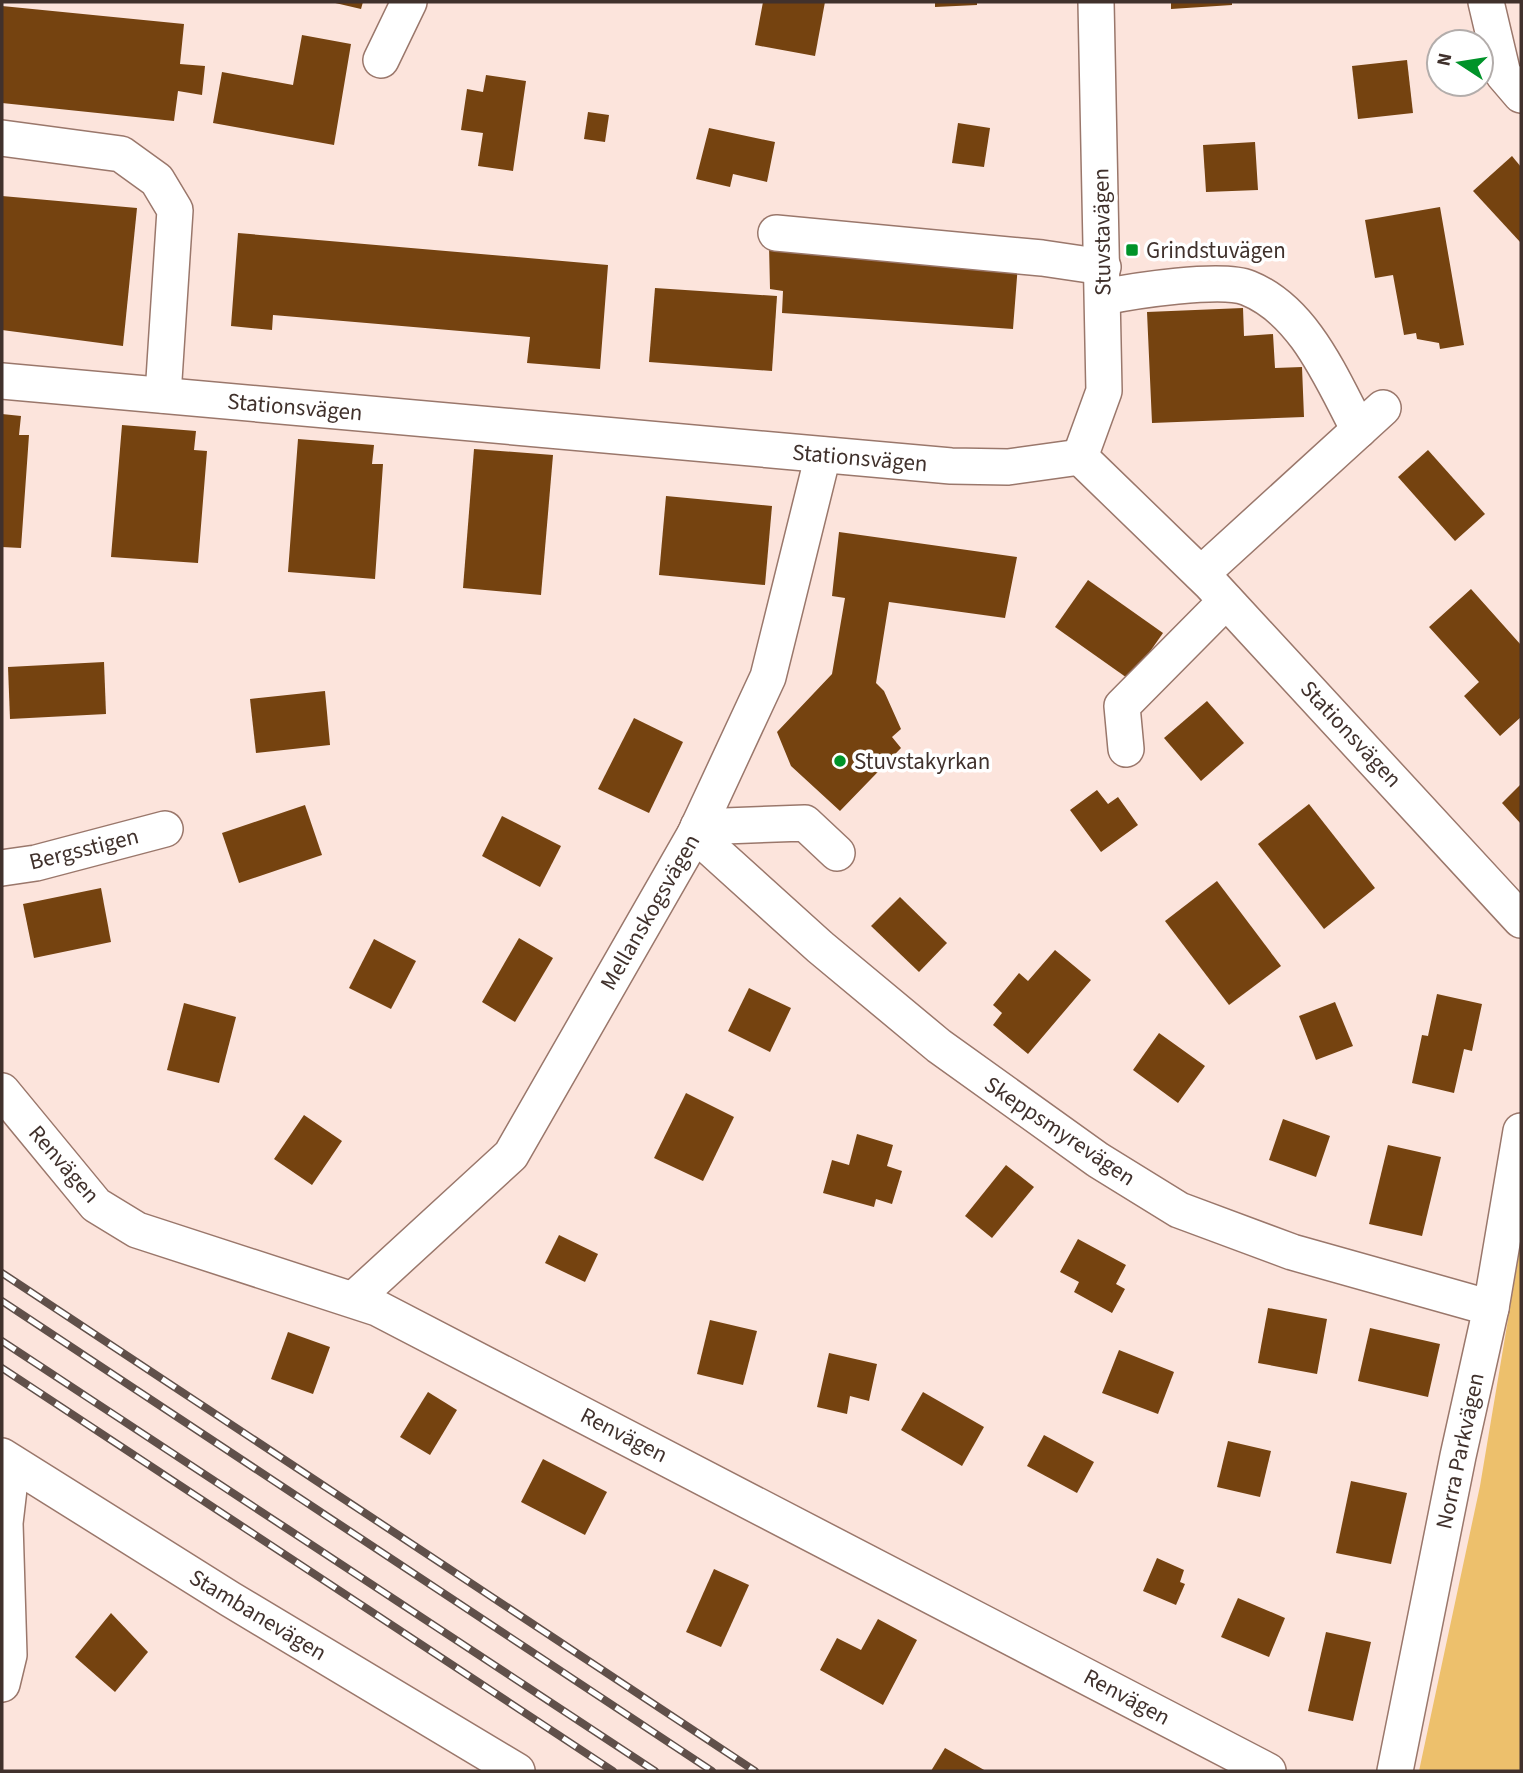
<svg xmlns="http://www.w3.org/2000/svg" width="1523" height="1773" font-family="'Source Sans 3',sans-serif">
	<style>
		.green { fill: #edc06c }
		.building { fill: #754310 }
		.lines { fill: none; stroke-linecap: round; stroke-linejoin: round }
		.minor-casing { stroke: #9a776b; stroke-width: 38 }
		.minor { stroke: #fff; stroke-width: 35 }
		.rail-casing { stroke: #60504a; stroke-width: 8 }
		.rail { stroke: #fff; stroke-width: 5; stroke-dasharray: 16; stroke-linecap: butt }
		.poi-dot { fill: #009329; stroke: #fff; stroke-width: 2.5 }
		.labels { text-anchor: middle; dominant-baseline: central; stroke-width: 7; stroke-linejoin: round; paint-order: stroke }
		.street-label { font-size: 23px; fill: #40312c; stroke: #fff }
		.poi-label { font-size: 23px; fill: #40312c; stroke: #fff; text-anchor: start }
	</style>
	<rect width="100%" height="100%" fill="#fce4dc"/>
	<path class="green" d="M1521,1242v529h-102l61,-285z"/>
	<g class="building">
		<path d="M331,2h32l-2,7z"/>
		<path d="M763,2h62l-10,54 -60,-11z"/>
		<path d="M935,2h42v3l-42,2z"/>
		<path d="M1171,2h61v3l-61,4z"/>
		<path d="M2,6l182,18 -4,40 25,2 -3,29 -24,-4 -4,30 -172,-18z"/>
		<path d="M302,35l49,9 -17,101 -121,-22 9,-51 71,13z"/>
		<path d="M1407,60l6,53 -55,6 -6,-53z"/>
		<path d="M486,75l40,6 -13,90 -35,-5 5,-33 -22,-3 6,-41 16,3z"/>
		<path d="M588,112l21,3 -4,27 -21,-3z"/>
		<path d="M958,123l32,5 -6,39 -32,-4z"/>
		<path d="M709,128l66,14 -8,40 -34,-8 -3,13 -34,-8z"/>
		<path d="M1255,142l3,48 -52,2 -3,-47z"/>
		<path d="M1512,156l9,11v76l-48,-52z"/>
		<path d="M2,196l135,12 -14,138 -121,-16z"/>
		<path d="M1440,207l24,138 -24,4 -1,-6 -22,-4 -1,-6 -12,2 -11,-60 -18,3 -10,-58z"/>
		<path d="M238,233l370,32 -8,104 -73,-6 3,-26 -257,-22 -1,15 -41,-4z"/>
		<path d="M769,245l249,19 -5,65 -231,-16 1,-22 -13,-2z"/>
		<path d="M655,288l122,8 -5,75 -123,-9z"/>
		<path d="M1243,308l1,28 29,-2 2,34 27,-1 2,50 -152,6 -5,-111z"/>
		<path d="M2,414l19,2 -2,19h10l-8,113 -19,-1z"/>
		<path d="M122,425l74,6 -2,19 13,1 -9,112 -87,-6z"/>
		<path d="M298,439l76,6 -2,19h11l-8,115 -87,-7z"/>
		<path d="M474,449l79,6 -12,140 -78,-7z"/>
		<path d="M1428,450l57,64 -30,27 -57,-64z"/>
		<path d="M666,496l106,10 -7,79 -106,-10z"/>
		<path d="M839,532l178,25 -12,61 -116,-16 -13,81 8,8 17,38 -9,8 9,11 -61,63 -49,-45 -14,-34 55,-58 13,-76 -13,-2z"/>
		<path d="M1088,580l75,53 -33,47 -75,-53z"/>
		<path d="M1471,589l50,56v72l-21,19 -36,-40 15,-14 -50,-55z"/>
		<path d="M104,662l2,52 -96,5 -2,-52z"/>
		<path d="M325,691l5,54 -74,8 -6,-54z"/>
		<path d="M1207,701l37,42 -43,38 -37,-43z"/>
		<path d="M634,718l49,24 -34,71 -51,-24z"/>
		<path d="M1521,784v40l-19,-21z"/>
		<path d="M1097,790l11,14 10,-7 20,28 -37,27 -31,-42z"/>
		<path d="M1309,804l66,84 -51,41 -66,-85z"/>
		<path d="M305,805l17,50 -83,28 -17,-50z"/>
		<path d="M502,816l59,30 -21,41 -58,-31z"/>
		<path d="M1217,881l64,85 -52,39 -64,-84z"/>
		<path d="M101,888l10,54 -77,16 -11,-54z"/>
		<path d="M900,897l47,46 -28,29 -48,-46z"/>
		<path d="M519,938l34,20 -38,64 -33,-20z"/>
		<path d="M374,939l42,22 -25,48 -42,-21z"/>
		<path d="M1055,950l36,30 -63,74 -35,-29 9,-12 -9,-8 26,-32 9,8z"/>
		<path d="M749,988l42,20 -21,44 -42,-21z"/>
		<path d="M1437,994l45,10 -10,47 -8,-2 -10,44 -42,-10 10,-48 6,1z"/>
		<path d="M1335,1002l18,44 -37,14 -17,-44z"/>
		<path d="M184,1003l52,14 -17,66 -52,-13z"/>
		<path d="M1159,1033l46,33 -27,37 -45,-33z"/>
		<path d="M686,1093l48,24 -31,64 -49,-23z"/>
		<path d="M304,1115l38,26 -30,44 -38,-26z"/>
		<path d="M1283,1119l47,17 -14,41 -47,-17z"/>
		<path d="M857,1134l36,11 -6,21 15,5 -10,33 -16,-5 -2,8 -51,-14 9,-33 17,5z"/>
		<path d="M1388,1145l53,12 -19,79 -53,-12z"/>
		<path d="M1006,1165l28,22 -42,51 -27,-22z"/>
		<path d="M559,1235l39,19 -13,28 -40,-19z"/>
		<path d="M1078,1239l48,26 -10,19 9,5 -13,24 -38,-21 5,-10 -19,-10z"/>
		<path d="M1268,1308l59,11 -10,55 -59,-11z"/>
		<path d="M710,1320l47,11 -14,54 -46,-11z"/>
		<path d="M1370,1328l70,16 -12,53 -70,-16z"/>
		<path d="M288,1332l42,15 -17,47 -42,-15z"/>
		<path d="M1119,1350l55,22 -16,42 -56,-21z"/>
		<path d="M829,1353l48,11 -8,37 -19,-5 -3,18 -30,-7z"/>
		<path d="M428,1392l29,18 -27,45 -30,-18z"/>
		<path d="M923,1392l61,35 -22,39 -61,-36z"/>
		<path d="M1044,1435l50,27 -17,31 -50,-27z"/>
		<path d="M1228,1441l43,10 -11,46 -43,-10z"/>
		<path d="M543,1459l64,33 -22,43 -64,-33z"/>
		<path d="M1351,1481l56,12 -16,71 -55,-11z"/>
		<path d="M1157,1558l27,12 -4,12 5,2 -9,21 -33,-14z"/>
		<path d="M714,1569l35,16 -28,62 -35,-15z"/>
		<path d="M1238,1598l47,20 -16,39 -48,-20z"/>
		<path d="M111,1613l37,39 -33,40 -40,-35z"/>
		<path d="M878,1619l39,21 -34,65 -63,-35 17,-32 24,12z"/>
		<path d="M1326,1632l45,10 -18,79 -45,-10z"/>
		<path d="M945,1748l41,23h-55z"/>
	</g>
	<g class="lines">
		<defs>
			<g id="minor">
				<path d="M1486,2l17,72 18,21"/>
				<path d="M381,60l28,-58"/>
				<path d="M2,138l119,16 36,26 18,30 -12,185"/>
				<path d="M776,233l266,25 61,9"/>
				<path d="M1104,297c29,-6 118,-20 144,-9 57,23 84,92 111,142"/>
				<path d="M2,381l949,85 57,1 72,-10"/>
				<path d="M1080,457l130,126 311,337"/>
				<path d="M1080,457l24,-66 -8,-389"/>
				<path d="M1201,574l182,-166"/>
				<path d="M1126,749l-4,-43 104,-105"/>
				<path d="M698,827l107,-4 32,30"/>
				<path d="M695,834l125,113 119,99 159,114 81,50 113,42 199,56"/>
				<path d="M2,868l34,-5 129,-34"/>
				<path d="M2,1091l94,114 41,25 240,78 891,463"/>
				<path d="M354,1299l157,-144 184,-321 73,-157 55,-222"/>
				<path d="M2,1456l228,143 287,172"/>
				<path d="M2,1684l7,-29 -4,-132 7,-60"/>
				<path d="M1395,1771l63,-315 33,-148 30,-177"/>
			</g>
		</defs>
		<use href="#minor" class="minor-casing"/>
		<use href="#minor" class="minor"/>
		<defs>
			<g id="rail">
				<path d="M2,1273l753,498"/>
				<path d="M2,1301l710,470"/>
				<path d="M2,1341l653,430"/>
				<path d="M2,1368l611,403"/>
			</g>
		</defs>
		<use href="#rail" class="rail-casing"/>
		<use href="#rail" class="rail"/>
	</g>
	<g class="poi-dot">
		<rect x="1125" y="243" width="14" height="14" rx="3.5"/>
		<circle cx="840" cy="761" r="7"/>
	</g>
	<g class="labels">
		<g class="street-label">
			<text transform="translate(1102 232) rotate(-91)">Stuvstavägen</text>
			<text transform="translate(295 407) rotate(5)">Stationsvägen</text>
			<text transform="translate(860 458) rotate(5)">Stationsvägen</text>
			<text transform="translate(1351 734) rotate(47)">Stationsvägen</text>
			<text transform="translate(84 849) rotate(-14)">Bergsstigen</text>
			<text transform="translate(650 912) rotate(-60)">Mellanskogsvägen</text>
			<text transform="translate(1060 1131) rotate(34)">Skeppsmyrevägen</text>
			<text transform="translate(64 1164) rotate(49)">Renvägen</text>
			<text transform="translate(624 1435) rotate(27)">Renvägen</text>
			<text transform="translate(1460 1451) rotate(-78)">Norra Parkvägen</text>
			<text transform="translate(258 1615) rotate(31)">Stambanevägen</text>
			<text transform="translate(1127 1697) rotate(28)">Renvägen</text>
		</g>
		<g class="poi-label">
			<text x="1146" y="250">Grindstuvägen</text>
			<text x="854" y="761">Stuvstakyrkan</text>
		</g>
	</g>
	<rect width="1523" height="1773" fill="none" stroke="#40312c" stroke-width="7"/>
	<g transform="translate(1460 63) rotate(282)"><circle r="33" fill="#ffffff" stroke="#b3adab" stroke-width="2"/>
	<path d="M0-5L12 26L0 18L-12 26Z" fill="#009329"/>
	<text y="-10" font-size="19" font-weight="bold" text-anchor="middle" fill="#40312c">N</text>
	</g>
</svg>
